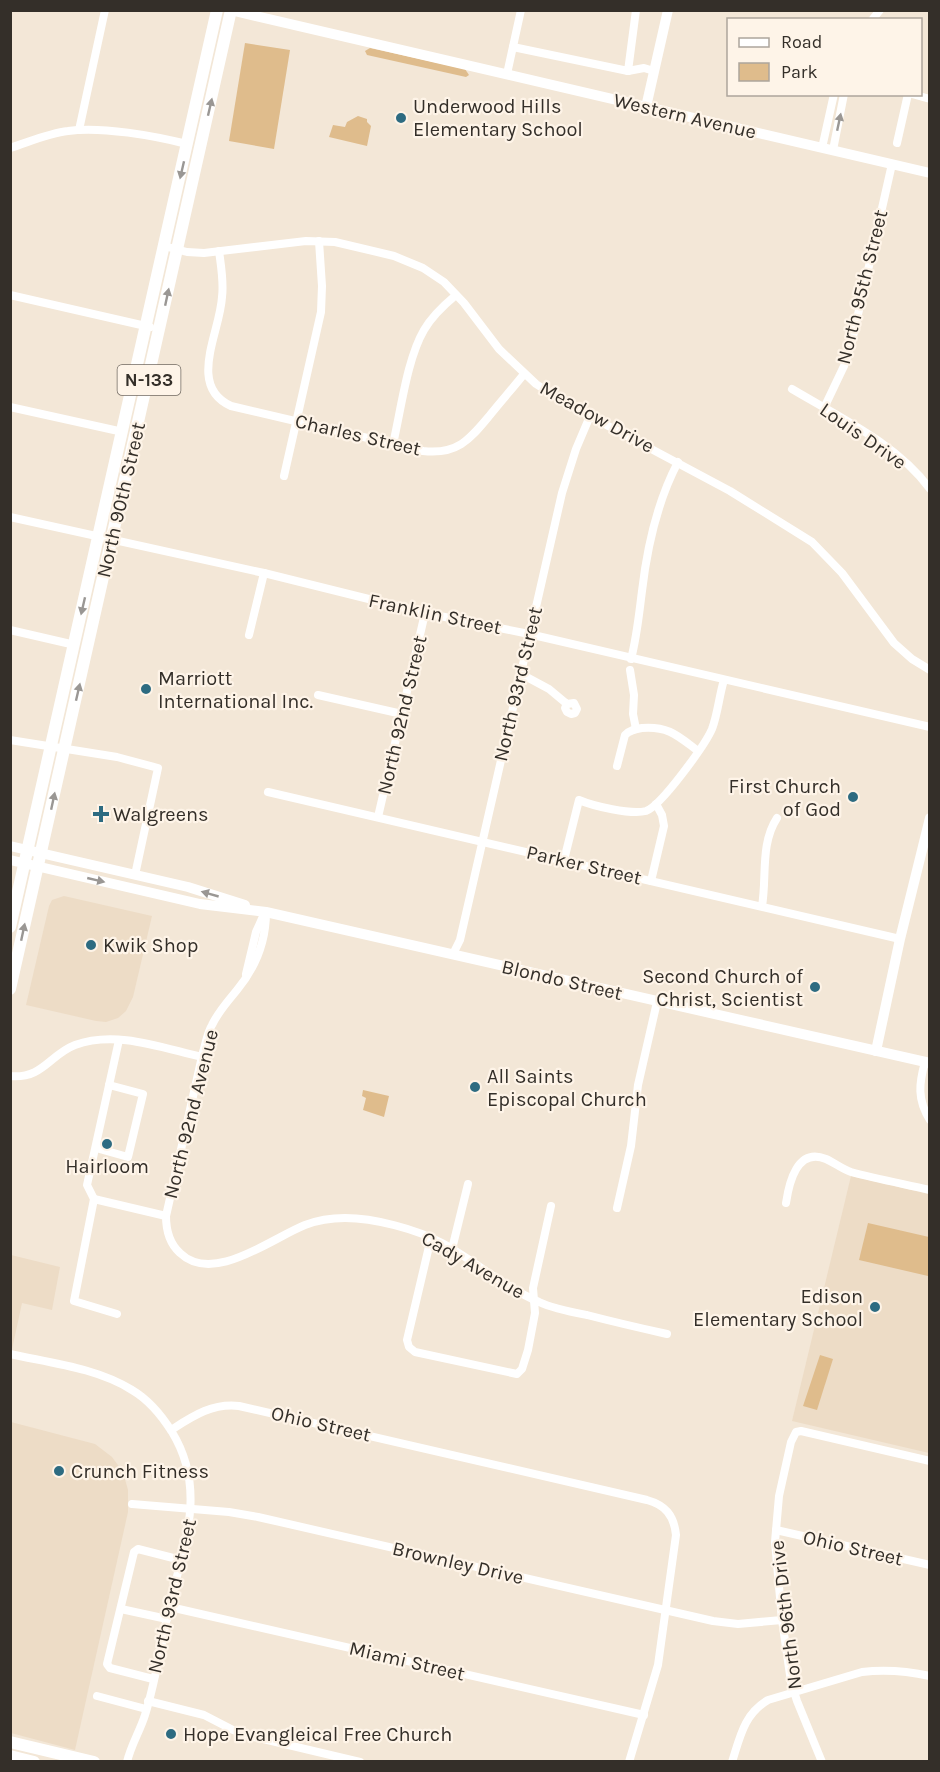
<svg xmlns="http://www.w3.org/2000/svg" width="940" height="1772" font-family="Karla,sans-serif">
	<style>
		.built { fill: #eddcc6 }
		.green { fill: #dfbc8c }
		.lines { fill: none; stroke-linecap: round; stroke-linejoin: round }
		.street { stroke: #fff; stroke-width: 8 }
		.secondary { stroke: #fff; stroke-width: 10 }
		.primary { stroke: #fff; stroke-width: 12 }
		.oneway { fill: #9a9794 }
		.poi-dot { fill: #2d6b81; stroke: #fef4e8; stroke-width: 2 }
		.labels { text-anchor: middle; dominant-baseline: central; stroke-width: 4.5; stroke-linejoin: round; paint-order: stroke }
		.shield { fill: #fef4e8; stroke: #716a62; stroke-width: 1.5 }
		.shield-label { font-size: 18px; font-weight: bold; fill: #342f29 }
		.poi-label { font-size: 20px; fill: #342f29; stroke: #fef4e8; text-anchor: start }
		.street-label { font-size: 20px; fill: #342f29; stroke: #fef4e8 }
	</style>
	<rect width="100%" height="100%" fill="#f3e7d7"/>
	<g class="built">
		<path d="M64,896l88,20 -19,81 -7,14 -8,7 -12,4 -10,-1 -70,-16 23,-99 3,-6z"/>
		<path d="M851,1176l78,18v259l-137,-32z"/>
		<path d="M11,1255l49,12 -8,43 -30,-7 -11,51z"/>
		<path d="M11,1422l84,22 17,13 11,15 5,18v22l-53,238 -64,-17z"/>
	</g>
	<g class="green">
		<path d="M245,43l45,7 -16,99 -45,-8z"/>
		<path d="M370,48l95,21 4,6 -3,2 -99,-22 -2,-4z"/>
		<path d="M358,116l9,3v3l4,4 -4,20 -38,-9 4,-12 12,2 2,-5z"/>
		<path d="M363,1090l26,6 -5,21 -21,-7 3,-12 -4,-2z"/>
		<path d="M868,1223l61,14 -1,39 -69,-16z"/>
		<path d="M820,1355l13,4 -16,51 -14,-4z"/>
	</g>
	<g class="lines">
		<g class="street">
			<path d="M872,20l8,-10"/>
			<path d="M513,47l115,24 8,-61"/>
			<path d="M628,71l16,-3 10,3"/>
			<path d="M507,74l14,-64"/>
			<path d="M912,94l18,5"/>
			<path d="M79,130l26,-120"/>
			<path d="M897,143l11,-49"/>
			<path d="M10,148c19,-6 39,-15 58,-17 33,-5 87,5 119,13"/>
			<path d="M822,148l12,-54"/>
			<path d="M833,150l11,-56"/>
			<path d="M164,246l23,6 17,1 102,-12 29,1 59,14 29,12 21,14 20,21 35,46 37,35 31,20 163,87 82,51 30,31 52,70 18,16 18,11"/>
			<path d="M219,251c2,15 5,31 3,46 -2,36 -35,89 9,109l192,45c35,4 47,-12 67,-36 11,-14 23,-27 34,-41"/>
			<path d="M10,295l140,32"/>
			<path d="M792,389c47,28 105,55 138,100"/>
			<path d="M10,407l113,25"/>
			<path d="M824,408l20,-42 8,-25 40,-177"/>
			<path d="M393,444c8,-34 14,-85 31,-114 8,-14 20,-25 32,-35"/>
			<path d="M284,476l37,-164 1,-26 -3,-45"/>
			<path d="M10,517l254,56 161,40 104,21 401,93"/>
			<path d="M10,630l65,15"/>
			<path d="M249,635l15,-62"/>
			<path d="M631,659c6,-23 8,-45 11,-68 5,-43 16,-91 36,-129"/>
			<path d="M630,670l4,25 -1,19 3,15"/>
			<path d="M521,674l28,15 18,15 7,-1 3,6 -2,4 -4,1 -4,-2 -2,-4 2,-4"/>
			<path d="M318,695l84,19"/>
			<path d="M10,740l107,17 41,11 -23,107"/>
			<path d="M617,766l8,-31c5,-5 10,-6 17,-7 27,-2 36,8 56,23"/>
			<path d="M268,792l632,147"/>
			<path d="M378,817l47,-204"/>
			<path d="M564,860l15,-60c14,6 52,15 67,11 15,-5 59,-66 66,-82 6,-16 7,-33 12,-49"/>
			<path d="M651,881l13,-55 -2,-11 -6,-11"/>
			<path d="M762,906c5,-29 -2,-62 15,-88"/>
			<path d="M266,912c0,30 -10,55 -29,78 -9,11 -19,22 -25,35 -5,8 -6,18 -9,27l-37,164c0,14 4,28 14,37 33,32 92,-15 125,-28 13,-5 27,-7 40,-7 29,0 71,11 97,25 33,18 62,44 97,59 15,7 32,10 48,13 27,7 53,13 80,19"/>
			<path d="M453,954l7,-14 102,-447 14,-44 14,-33"/>
			<path d="M246,974l10,-42 9,-20"/>
			<path d="M925,1062c-6,21 -8,38 5,58"/>
			<path d="M10,1076c33,3 39,-21 65,-31 41,-15 87,3 127,12"/>
			<path d="M96,1148l32,9 15,-63 -34,-9"/>
			<path d="M94,1199l-7,-14 32,-145"/>
			<path d="M786,1203c3,-20 11,-56 40,-44 9,4 16,10 25,13 26,7 53,12 79,18"/>
			<path d="M617,1208l14,-62 7,-61 19,-83"/>
			<path d="M431,1238l-24,102 2,7 6,5 102,22 5,-5 6,-19 7,-37 -2,-25 18,-82"/>
			<path d="M452,1249l16,-65"/>
			<path d="M117,1314l-43,-13 20,-102 72,17"/>
			<path d="M10,1354c41,9 87,14 122,36 17,10 30,26 40,42 36,59 11,115 -3,176 -8,36 -13,72 -24,107 -5,16 -14,30 -18,47"/>
			<path d="M171,1430c22,-14 41,-27 68,-24l408,94c18,5 27,15 29,35l-18,130 -29,97"/>
			<path d="M132,1504l97,8 29,5 455,104 25,3 44,-4"/>
			<path d="M776,1530l154,35"/>
			<path d="M170,1607l474,108"/>
			<path d="M121,1609l46,10"/>
			<path d="M153,1679l-43,-11 -3,-4 27,-112 4,-3 43,11"/>
			<path d="M97,1696l49,13"/>
			<path d="M148,1701l56,14 29,15 21,7 106,25"/>
			<path d="M732,1762c8,-25 12,-48 36,-62l94,-28c24,-3 45,-1 68,4"/>
			<path d="M822,1762l-25,-61 -6,-19 -9,-62 -7,-78 4,-46 12,-54 5,-10 5,-1 129,30"/>
		</g>
		<g class="secondary">
			<path d="M230,10l700,163"/>
			<path d="M646,107l22,-97"/>
			<path d="M10,846l178,41 57,18"/>
			<path d="M10,860l190,44 66,8 664,151"/>
			<path d="M876,1051l24,-112 30,-121"/>
		</g>
		<g class="primary">
			<path d="M10,927l207,-917"/>
			<path d="M10,989l221,-979"/>
			<path d="M10,1742l84,20"/>
			<path d="M10,1756l24,6"/>
		</g>
	</g>
	<defs><path id="oneway-solid" d="M-6-.8H1V-3.2L6.5 0L1 3.2V.8H-6Z" transform="scale(1.5)"/></defs>
	<g class="oneway">
		<use href="#oneway-solid" transform="translate(210 107) rotate(-77)"/>
		<use href="#oneway-solid" transform="translate(839 122) rotate(-78)"/>
		<use href="#oneway-solid" transform="translate(182 170) rotate(103)"/>
		<use href="#oneway-solid" transform="translate(167 297) rotate(-78)"/>
		<use href="#oneway-solid" transform="translate(83 606) rotate(103)"/>
		<use href="#oneway-solid" transform="translate(78 692) rotate(-77)"/>
		<use href="#oneway-solid" transform="translate(53 801) rotate(-78)"/>
		<use href="#oneway-solid" transform="translate(96 880) rotate(13)"/>
		<use href="#oneway-solid" transform="translate(210 894) rotate(-164)"/>
		<use href="#oneway-solid" transform="translate(23 932) rotate(-78)"/>
	</g>
	<g class="poi-dot">
		<circle cx="401" cy="118" r="6"/>
		<circle cx="146" cy="689" r="6"/>
		<circle cx="853" cy="797" r="6"/>
		<path d="M98 805h6v6h6v6h-6v6h-6v-6h-6v-6h6z"/>
		<circle cx="91" cy="945" r="6"/>
		<circle cx="815" cy="987" r="6"/>
		<circle cx="475" cy="1087" r="6"/>
		<circle cx="107" cy="1144" r="6"/>
		<circle cx="875" cy="1307" r="6"/>
		<circle cx="59" cy="1471" r="6"/>
		<circle cx="171" cy="1734" r="6"/>
	</g>
	<g class="labels">
		<rect class="shield" x="117.5" y="365" width="63" height="30" rx="4.5"/>
		<g class="shield-label">
			<text x="149" y="380">N-133</text>
		</g>
		<g class="poi-label">
			<text x="413" y="106">Underwood Hills<tspan x="413" dy="23">Elementary School</tspan></text>
			<text x="158" y="678">Marriott<tspan x="158" dy="23">International Inc.</tspan></text>
			<text x="841" y="786" text-anchor="end">First Church<tspan x="841" dy="23">of God</tspan></text>
			<text x="113" y="814">Walgreens</text>
			<text x="103" y="945">Kwik Shop</text>
			<text x="803" y="976" text-anchor="end">Second Church of<tspan x="803" dy="23">Christ, Scientist</tspan></text>
			<text x="487" y="1076">All Saints<tspan x="487" dy="23">Episcopal Church</tspan></text>
			<text x="107" y="1166" text-anchor="middle">Hairloom</text>
			<text x="863" y="1296" text-anchor="end">Edison<tspan x="863" dy="23">Elementary School</tspan></text>
			<text x="71" y="1471">Crunch Fitness</text>
			<text x="183" y="1734">Hope Evangleical Free Church</text>
		</g>
		<g class="street-label">
			<text transform="translate(685 116) rotate(13)">Western Avenue</text>
			<text transform="translate(862 287) rotate(-76)">North 95th Street</text>
			<text transform="translate(597 417) rotate(29)">Meadow Drive</text>
			<text transform="translate(358 435) rotate(13)">Charles Street</text>
			<text transform="translate(863 436) rotate(35)">Louis Drive</text>
			<text transform="translate(121 500) rotate(-77)">North 90th Street</text>
			<text transform="translate(435 614) rotate(12)">Franklin Street</text>
			<text transform="translate(518 684) rotate(-77)">North 93rd Street</text>
			<text transform="translate(402 715) rotate(-77)">North 92nd Street</text>
			<text transform="translate(584 865) rotate(13)">Parker Street</text>
			<text transform="translate(562 980) rotate(13)">Blondo Street</text>
			<text transform="translate(191 1114) rotate(-76)">North 92nd Avenue</text>
			<text transform="translate(473 1265) rotate(30)">Cady Avenue</text>
			<text transform="translate(321 1424) rotate(13)">Ohio Street</text>
			<text transform="translate(853 1548) rotate(13)">Ohio Street</text>
			<text transform="translate(458 1563) rotate(13)">Brownley Drive</text>
			<text transform="translate(172 1596) rotate(-77)">North 93rd Street</text>
			<text transform="translate(786 1615) rotate(-97)">North 96th Drive</text>
			<text transform="translate(407 1661) rotate(13)">Miami Street</text>
		</g>
	</g>
	<rect width="940" height="1772" fill="none" stroke="#342f29" stroke-width="24"/>
	<rect x="727" y="18" width="195" height="78" fill="#fef4e8" stroke="#ada59c" stroke-width="1.5"/>
	<rect x="739" y="38" width="30" height="9" fill="#ffffff" stroke="#ada59c" stroke-width="1.5"/>
	<text x="781" y="48" font-size="18" fill="#342f29">Road</text>
	<rect x="739" y="63" width="30" height="18" fill="#dfbc8c" stroke="#ada59c" stroke-width="1.5"/>
	<text x="781" y="78" font-size="18" fill="#342f29">Park</text>
</svg>
